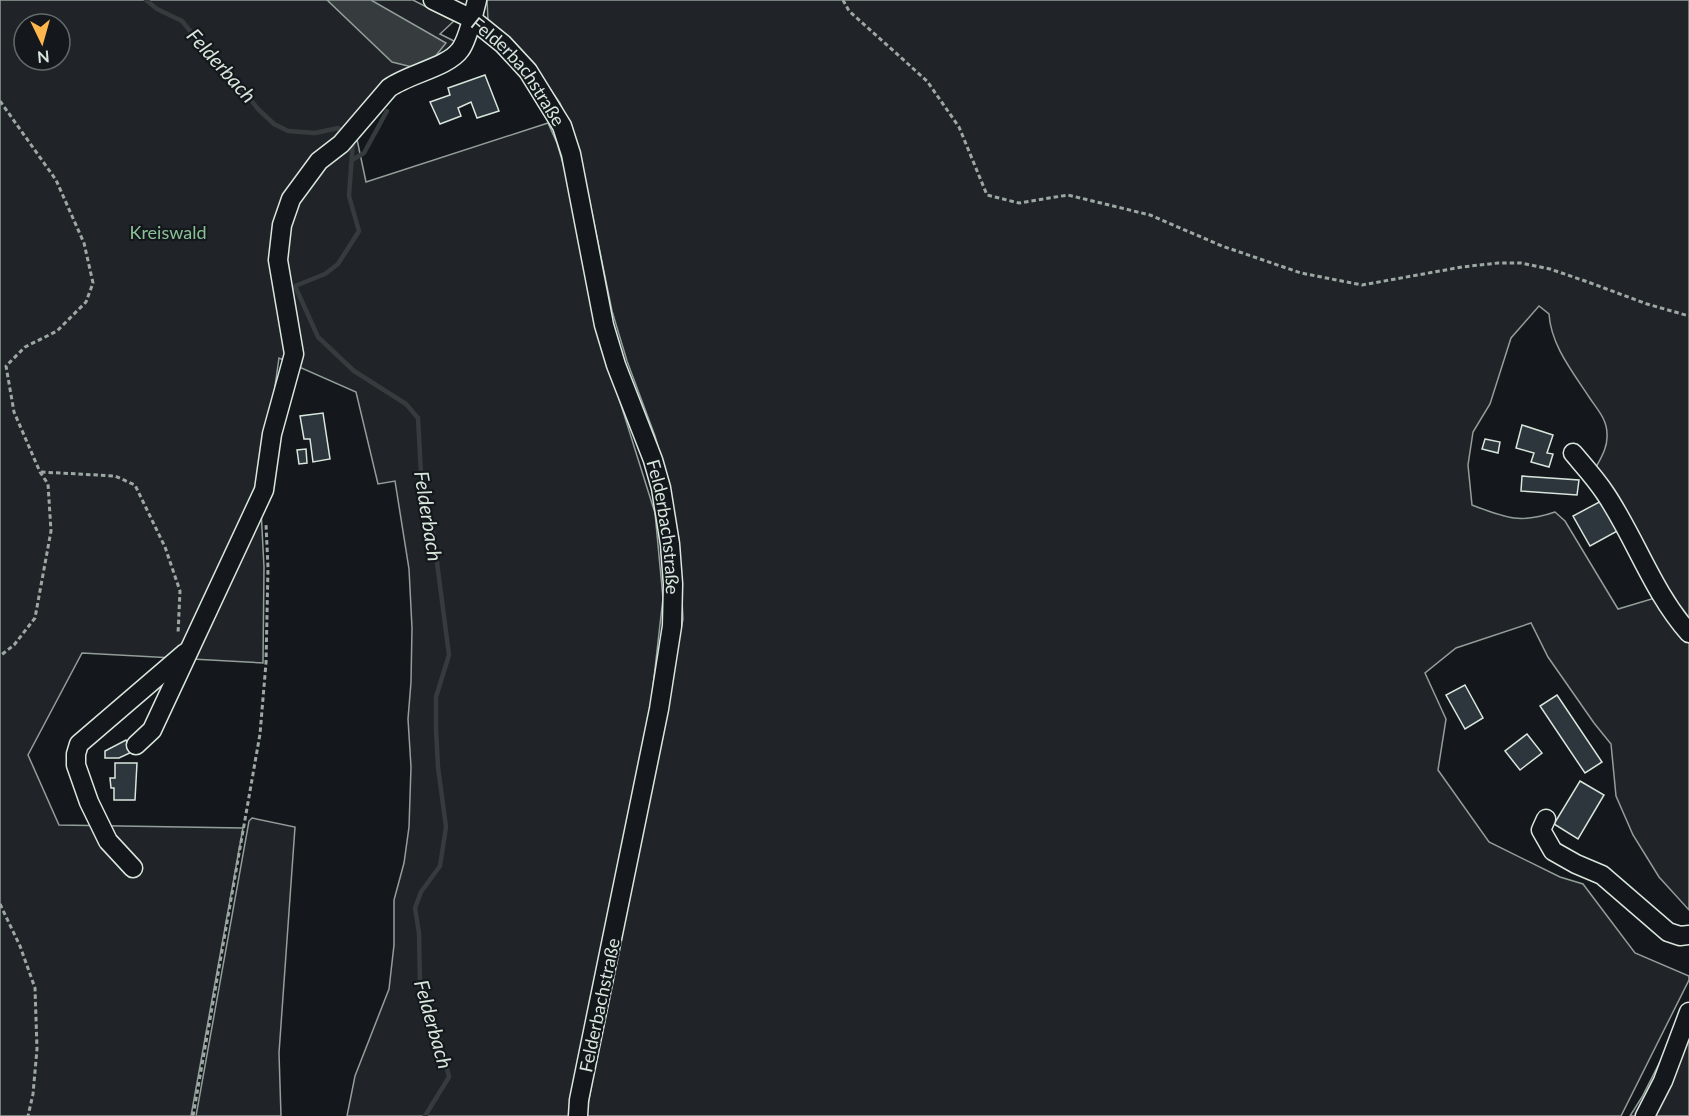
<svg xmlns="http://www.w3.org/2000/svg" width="1689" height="1116" font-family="Lato,sans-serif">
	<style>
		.green { fill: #202428; stroke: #939e99; stroke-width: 1.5; fill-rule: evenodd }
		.water { fill: #363b3e; stroke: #939e99; stroke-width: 1.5 }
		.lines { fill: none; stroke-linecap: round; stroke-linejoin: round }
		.stream { stroke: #363b3e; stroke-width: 4.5 }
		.building { fill: #2c363c; stroke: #d8e6dc; stroke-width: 1.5 }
		.minor-casing { stroke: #d8e6dc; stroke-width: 21 }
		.path { stroke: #9da8a2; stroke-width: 3; stroke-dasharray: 4.5 3; stroke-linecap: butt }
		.minor { stroke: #14181c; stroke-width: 18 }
		.labels { text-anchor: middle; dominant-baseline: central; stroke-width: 4.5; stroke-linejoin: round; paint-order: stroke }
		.street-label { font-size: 18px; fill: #d8e6dc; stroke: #14181c }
		.park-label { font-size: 18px; fill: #8ac095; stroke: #14181c }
		.water-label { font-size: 20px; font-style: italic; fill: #d8e6dc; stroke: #14181c }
	</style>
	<rect width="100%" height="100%" fill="#14181c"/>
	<g class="green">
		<path d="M0,0h413l41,21 -14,13 20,10 -106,81 12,57 182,-59 9,20 12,41 11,65 20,89 55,175 8,85 -12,106 -81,412h-223l8,-40 34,-87 5,-44v-45l10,-37 5,-36 2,-60 -3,-48 3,-37 1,-54 -3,-59 -14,-88 -17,3 -22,-92 -77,-34 -19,133 4,76 -1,96 -181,-10 -54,102 31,70 184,3 -52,288h-191zM24,24h36v36h-36z"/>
		<path d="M487,0h1202v628l-94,-159c6,-11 13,-22 12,-35 0,-15 -10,-25 -18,-37 -17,-26 -38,-52 -40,-83l-10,-8 -28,32 -21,66 -17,28 -5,33 4,40c34,13 48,19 83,7l10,9 53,88 40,-12 31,40v273l-30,-33 -26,-42 -17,-39 -5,-52 -17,-21 -46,-66 -17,-34 -75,25 -31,25 21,46 -8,51 51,72 71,35 23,7 52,69 54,23v4l-68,136h-1035l26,-146 71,-351 -4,-78 -13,-67 -11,-38 -28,-75 -15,-50 -33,-162 -19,-46 -26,-37 -46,-46z"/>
		<path d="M252,818l43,9 -16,226 2,63h-85l53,-295z"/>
		<path d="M1689,1005v111h-59l12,-19z"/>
	</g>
	<path class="water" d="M327,0h44l75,43 -12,15 -18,10 -24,-6z"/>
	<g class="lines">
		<g class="stream">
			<path d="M146,0l11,9 25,12 23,28 24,23 29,37 16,15 14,7 27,2 23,-5 7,5"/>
			<path d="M353,140l-4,56 10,35 -21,33 -13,10 -30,12 23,51 36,34 52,33 12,14 4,74 10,32 17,131 -13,42v32l2,38 8,60 -6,39 -19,26 -6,16 4,25 1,51 19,52 10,41 -24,39"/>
			<path d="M352,160l12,-7 23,-42"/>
		</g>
	</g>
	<g class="building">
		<path d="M485,75l14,36 -22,7 -6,-16 -13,6 3,8 -21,8 -10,-22 20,-7 -2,-7z"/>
		<path d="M323,413l7,46 -17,3 -3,-23h-6l-4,-23z"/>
		<path d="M1522,425l31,10 -6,18 6,1 -4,13 -18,-5 3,-9 -18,-5z"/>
		<path d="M1485,439l15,3 -2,11 -16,-4z"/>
		<path d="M306,449l1,14 -8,1 -2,-14z"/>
		<path d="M1522,476l57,4 -2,15 -56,-4z"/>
		<path d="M1605,499l16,30 -31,17 -17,-30z"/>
		<path d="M1465,685l18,33 -18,11 -19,-34z"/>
		<path d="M1557,695l45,67 -17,11 -45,-67z"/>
		<path d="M1527,734l15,19 -22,17 -15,-19z"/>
		<path d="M126,740l6,12 -13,6h-14v-7z"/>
		<path d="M115,763h22l-2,37h-21v-12h-3l-1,-10h5z"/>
		<path d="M1580,781l24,14 -26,44 -24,-15z"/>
	</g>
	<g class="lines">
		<defs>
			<g id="minor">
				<path id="s1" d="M433,0l39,19 31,25 25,27 34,55 9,28 33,171 12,40 37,95 8,28 9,56 3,40 -1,42 -13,83 -80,391 -1,16"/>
				<path d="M1573,453c11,13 23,26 32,40 31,46 47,98 84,140"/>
				<path d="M136,745l16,-15 112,-240 8,-56 22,-80 -16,-94 4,-35 9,-26 28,-38 22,-17 48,-56c19,-14 59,-21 71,-38 8,-10 14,-38 17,-50"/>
				<path d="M1546,819l-5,11 12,21 23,13 26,11 66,57 12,4 9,-1"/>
				<path d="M133,868l-25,-27 -19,-39 -13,-37v-11l3,-10 106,-91"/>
				<path d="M1645,1116l18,-35 26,-69"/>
			</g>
		</defs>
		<use href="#minor" class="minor-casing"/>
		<g class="path">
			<path d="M843,0l6,11 78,70 32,46 28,68 32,8 49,-8 82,20 72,31 79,27 61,12 100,-18 36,-4h23l29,6 38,13 59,22 42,12"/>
			<path d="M0,101l56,79 28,63 9,40 -7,19 -29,29 -32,16 -19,19 8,46 26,60 8,12 3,47 -16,87 -21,27 -14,11"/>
			<path d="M41,472l74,4 20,9 30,62 15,44 -2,43"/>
			<path d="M0,904l20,42 15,42 2,61 -4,45 -5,22"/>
			<path d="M193,1116l67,-382 6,-71 2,-95 -2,-44"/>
		</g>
		<use href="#minor" class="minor"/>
	</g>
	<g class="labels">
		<g class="street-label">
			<text stroke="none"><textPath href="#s1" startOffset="114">Felderbachstraße</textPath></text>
			<text stroke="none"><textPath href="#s1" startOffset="600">Felderbachstraße</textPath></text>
			<text transform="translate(599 1005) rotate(-78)">Felderbachstraße</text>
		</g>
		<g class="park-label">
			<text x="168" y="232">Kreiswald</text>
		</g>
		<g class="water-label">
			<text transform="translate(222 65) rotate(48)">Felderbach</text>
			<text transform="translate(429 516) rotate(81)">Felderbach</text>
			<text transform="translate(434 1024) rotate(74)">Felderbach</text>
		</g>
	</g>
	<g transform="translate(42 42) rotate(175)"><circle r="28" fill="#14181c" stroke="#626a69" stroke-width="1.5"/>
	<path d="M0-4.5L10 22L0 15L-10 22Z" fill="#ffb74d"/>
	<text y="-9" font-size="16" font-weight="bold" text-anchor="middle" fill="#d8e6dc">N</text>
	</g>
</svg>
